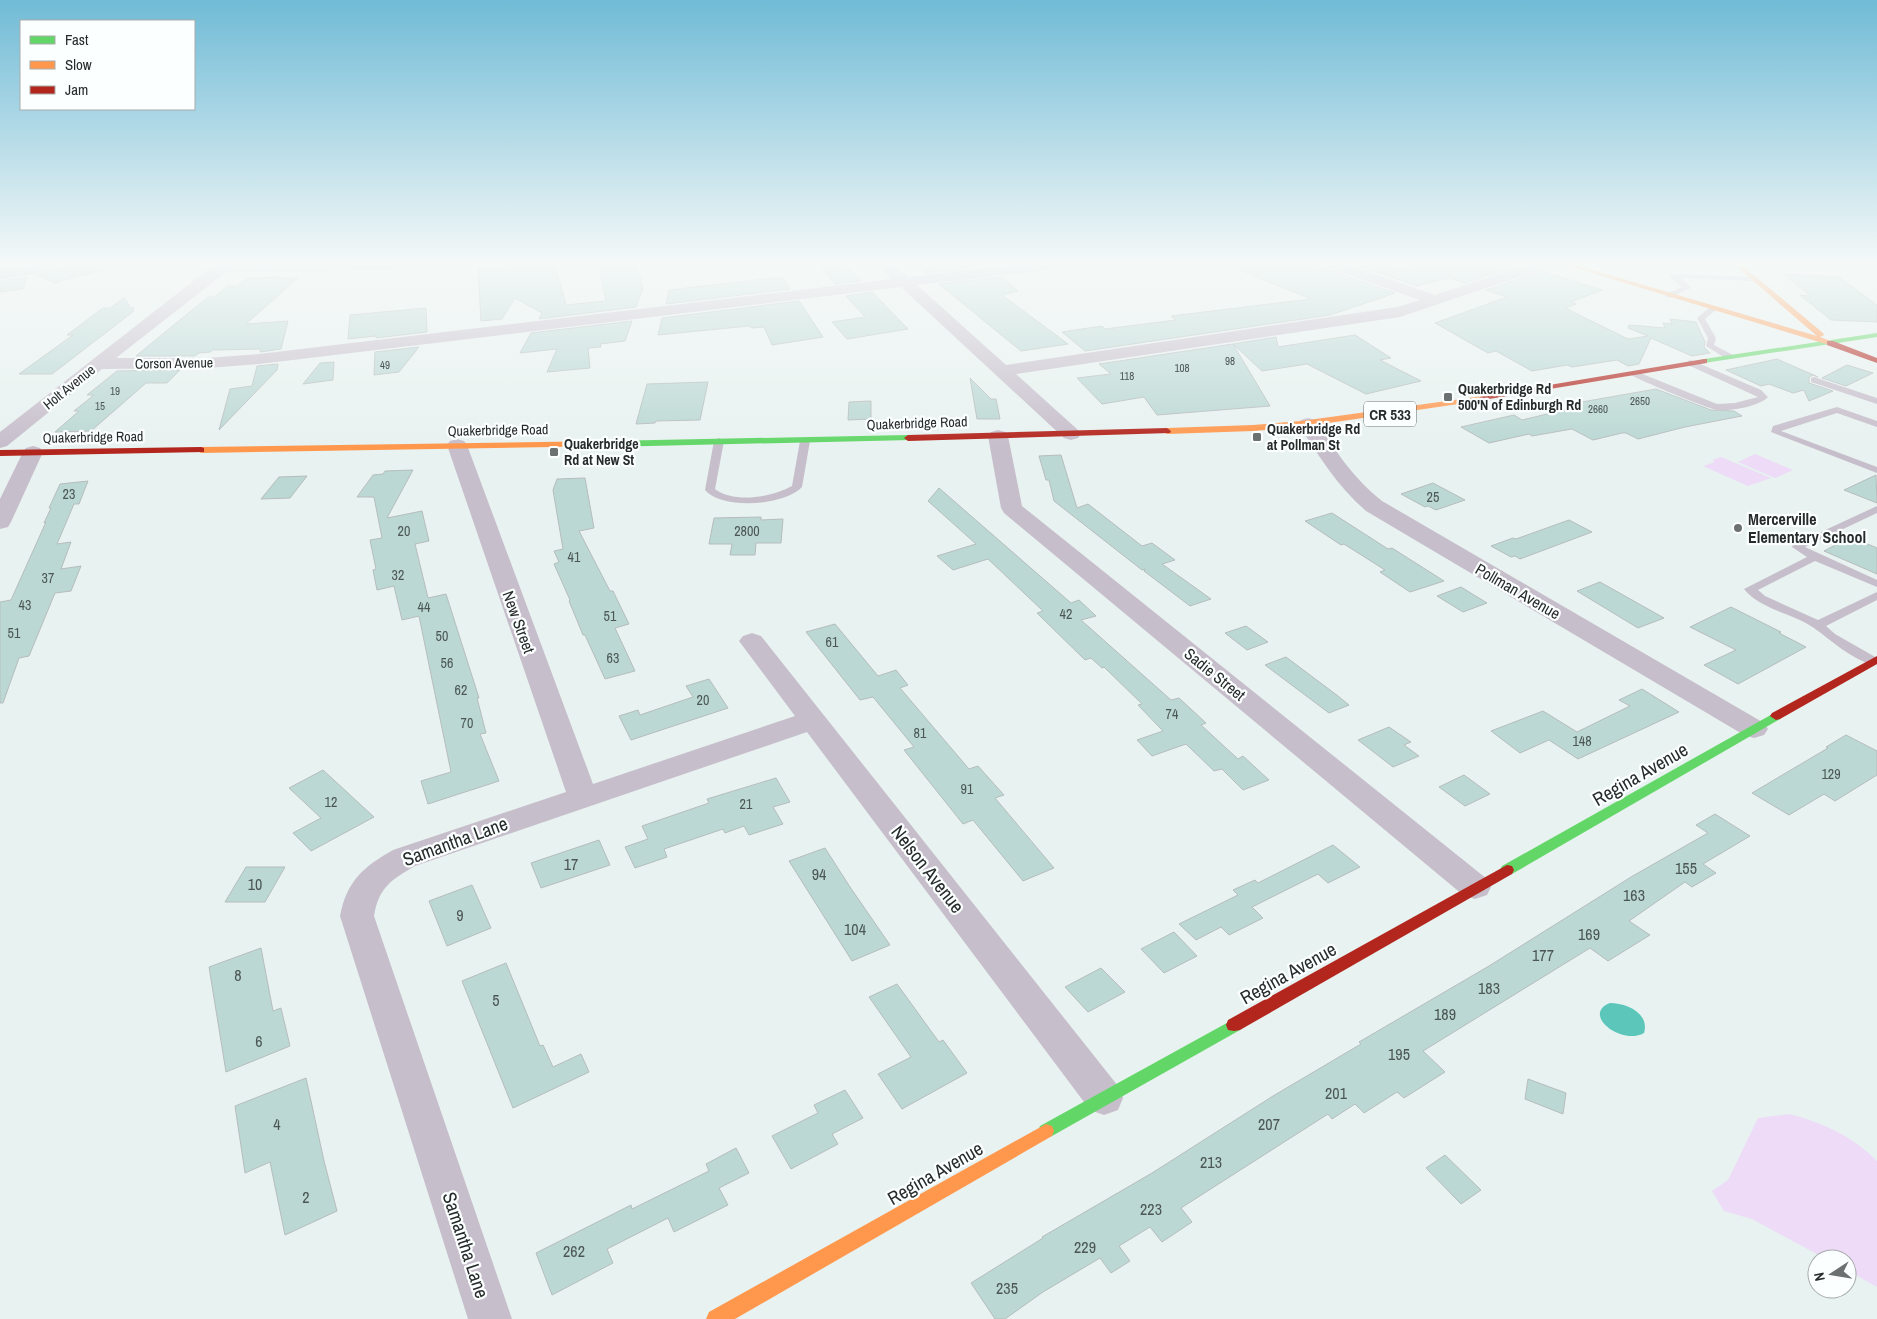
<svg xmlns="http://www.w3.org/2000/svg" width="1877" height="1319" font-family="'Archivo Narrow',sans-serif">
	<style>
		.green { fill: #eddbf8 }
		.water { fill: #5dc6bb }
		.building { fill: #bbd8d4; stroke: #b6bdbc }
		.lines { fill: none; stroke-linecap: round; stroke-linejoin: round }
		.lane { fill: #c7becb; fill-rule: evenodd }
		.street { fill: #c7becb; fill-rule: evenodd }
		.fast { fill: #63d668; fill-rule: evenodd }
		.slow { fill: #ff974d; fill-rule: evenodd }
		.jam { fill: #b3261e; fill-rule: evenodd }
		.poi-dot { fill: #6b7170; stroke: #fcffff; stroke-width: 2 }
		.labels { text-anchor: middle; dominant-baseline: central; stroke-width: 4.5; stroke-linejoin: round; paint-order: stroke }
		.far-number-label { font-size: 11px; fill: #4c5755 }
		.far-street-label { font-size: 14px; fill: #272c2b; stroke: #fcffff }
		.far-poi-label { font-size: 14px; font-weight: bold; fill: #272c2b; stroke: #fcffff; text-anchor: start }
		.number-label { font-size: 14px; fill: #4c5755 }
		.shield { fill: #fcffff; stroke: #676b6b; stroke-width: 1 }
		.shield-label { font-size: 15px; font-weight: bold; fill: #272c2b }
		.poi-label { font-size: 16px; font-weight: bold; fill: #272c2b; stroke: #fcffff; text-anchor: start }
		.street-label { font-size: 16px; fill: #272c2b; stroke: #fcffff }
		.near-number-label { font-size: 16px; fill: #4c5755 }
		.near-street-label { font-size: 19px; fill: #272c2b; stroke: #fcffff }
	</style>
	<rect width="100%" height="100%" fill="#e8f2f0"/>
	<g class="green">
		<path d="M1755,454l38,16 -18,8 -37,-16z"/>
		<path d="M1721,457l50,21 -23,8 -45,-20 12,-4 -3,-2z"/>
		<path d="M1790,1114c32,9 63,22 87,47v126l-30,-17v-11h-21l-74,-40 -28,-8 -12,-20 16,-11 30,-62z"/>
	</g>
	<path class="water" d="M1610,1003c16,0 40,10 34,30 -23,13 -63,-19 -34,-30z"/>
	<g class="building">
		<path d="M67,261h45l1,6 -59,16 -16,-8 26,-9z"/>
		<path d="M554,261l12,44 40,-4 -8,-40h37l8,27 -7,19 -97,12 3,-6 -27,-15 -13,21 -21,2 -3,-52z"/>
		<path d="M912,261h71l5,4 -62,8z"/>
		<path d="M1216,261h98l3,5 78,27 -65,22 -245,36 -23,-19 40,-6 3,3 71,-9 -5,-4 140,-17z"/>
		<path d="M1369,261h15l25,9 1,-9h98l12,4 -55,18 -16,-5 -33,8 -60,-21z"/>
		<path d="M844,263l17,18 -26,3 -16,-18z"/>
		<path d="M1541,271l61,19 -31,12 5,2 -11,4 63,31 20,-3 -20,-8 1,-3 36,3 -2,-5 9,1 -2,-5 26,3 9,20 -1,5 6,6 -18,3 -41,-18 -12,26 -11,2 -11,-6 -45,7 -5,-2 -35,6 -36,-20 -8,2 -53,-30 72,-26 -21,-7z"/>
		<path d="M1783,274l56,3 38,28v17l-46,-2 -31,-25 11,1z"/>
		<path d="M27,277l-4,12 -23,3v-11z"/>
		<path d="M280,277l-1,1h19l-52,46 42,-3 -7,28 -21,3 1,-3 -48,1 -3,2 -11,1 -4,3h-59l72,-59h6l14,-11h9l10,-8z"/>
		<path d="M782,277l8,12 -124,15 3,-14z"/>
		<path d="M1002,277l16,14 -16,4 66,49 -47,7 -82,-67z"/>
		<path d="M872,292l36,37 -61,10 -15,-17 33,-5 -19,-21z"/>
		<path d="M124,298l7,10h3l-2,1 2,2 -82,63h-33l54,-39h-6l36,-27h7z"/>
		<path d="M799,301l24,36 -51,8 -8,-18 -12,1 -3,-2 -91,9 4,-17z"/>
		<path d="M426,308l1,24 -51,6v-2l-28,3 2,-24z"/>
		<path d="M632,321l-7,20 -25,3 1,3 -13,1 2,20 -43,4 10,-23 -37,4 11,-20z"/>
		<path d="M1355,335l36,23 -11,2 41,21 -55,13 -59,-30 -45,7 -29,-27 43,-7 2,10z"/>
		<path d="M1233,344l37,62 -113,9 -13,-18 -42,7 -25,-26 34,-4 -12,-10z"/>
		<path d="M419,347l-20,25 -25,3 1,-23z"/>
		<path d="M1777,359l41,18 -5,-2 -4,2v6l24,8 -24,10 -5,-11 -11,3 -24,-9 -8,2 -35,-16z"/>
		<path d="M334,362l-1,18 -30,4 17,-21z"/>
		<path d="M278,364l-1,6 -58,60 11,-41 22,-3 5,-20z"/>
		<path d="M1847,365l26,8 -27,13 -24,-8z"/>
		<path d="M180,370l-13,13h-21l-55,48 -36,1 24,-21h-5l20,-16h-7l30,-24z"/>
		<path d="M970,378l21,21h5l4,20h-23z"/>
		<path d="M708,382l-8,38 -44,1 -1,2 -19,1 11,-40z"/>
		<path d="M1656,389l55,21 23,1 8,5 -57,11 -47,12 -12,-6h-4l-29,7 -21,-11 -40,7 -3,-2 -40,9 -28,-16 53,-12 8,5 59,-14 -5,-3z"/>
		<path d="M871,401v18l-23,1 1,-18z"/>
		<path d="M1061,455l16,53 11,-4 54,42 10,-3 23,17 -13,4 49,35 -21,7 -46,-35 1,-2 -3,1 -88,-69 -5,-21h-3l-7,-24z"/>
		<path d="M413,470l-26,48 35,-7 7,30 -14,3 13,54 18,-4 33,104h-2l9,35 -6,1 19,47 -71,23 -7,-23 30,-9 -32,-156 -17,4 -8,-34 -17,4 -4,-20 3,-1 -6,-29 12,-2 -8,-41h-17l16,-22 10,-1 2,-3z"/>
		<path d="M1876,475l1,28 -33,-13z"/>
		<path d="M307,476l-17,22 -29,1 18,-22z"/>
		<path d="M585,478l9,50 -15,3 31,60h3l16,33 -14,4 20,43 -30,8 -20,-44h-2l-14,-34 1,-1 -16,-36 5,-2 -5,-11 9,-2 -10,-59 4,-11z"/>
		<path d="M88,481l-9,23h-5l-17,40 14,-2 -10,27 20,-3 -10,25 -16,2 -26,63 -10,2 -16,45h-3v-101l11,-2 35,-78 -2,1 7,-15h-2l11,-24z"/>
		<path d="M1433,483l32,17 -29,10 -8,-4 -3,1 -24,-13z"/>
		<path d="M939,488l132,115 8,-3 17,16 -15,4 90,80 8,-2 27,25 -5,2 37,34 5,-3 26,24 -26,10 -21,-21 -8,2 -28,-27 -34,12 -15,-16 26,-9 -25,-26 4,-1 -38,-37 -2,1 -11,-10 -6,2 -48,-47 6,-2 -55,-52 -35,11 -16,-14 39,-12 -48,-43z"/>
		<path d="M1332,513l56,36 4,-1 52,33 -34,11 -30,-20 5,-2 -41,-26 -3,1 -36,-24z"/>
		<path d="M761,517v3l22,-1 -2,24h-25l-1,12h-25l2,-11h-23l5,-26z"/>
		<path d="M1569,520l23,12 -72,27 -5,-3 -4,1 -20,-11 22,-8 3,1z"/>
		<path d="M1851,537l26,11v26l-53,-23z"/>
		<path d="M1600,582l64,36 -26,10 -61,-37z"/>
		<path d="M1461,587l26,16 -24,9 -26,-16z"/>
		<path d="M1731,607l50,25 -2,1 27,14 -68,37 -34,-19 32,-15 -46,-23z"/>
		<path d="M835,624l43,52 18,-6 12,15 -8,3 69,81 9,-3 26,29 -9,3 59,70 -31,13 -50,-61 -10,4 -59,-74 10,-3 -41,-50 -13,3 -54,-68z"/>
		<path d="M1246,626l22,16 -21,8 -22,-17z"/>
		<path d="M1286,657l52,39 11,9 -20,8 -64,-48z"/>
		<path d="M709,679l19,29 -97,32 -12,-24 19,-6 2,5 53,-18 -7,-11z"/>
		<path d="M1642,689l37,23 -101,47 -29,-19 -29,13 -29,-22 52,-20 34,21 53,-26 -11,-6z"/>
		<path d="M1389,727l22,15 -7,3 15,11 -26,11 -35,-27z"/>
		<path d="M1846,735l31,16v24l-42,26 -11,-7 -35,21 -37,-22 76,-45 -2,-1z"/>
		<path d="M323,770l51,47 -63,34 -18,-18 28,-15 -32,-30z"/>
		<path d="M1464,775l26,19 -25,12 -26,-19z"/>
		<path d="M776,778l14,24 -17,5 10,17 -34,11 -5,-9 -19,7 -2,-4 -59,20 3,8 -32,11 -10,-21 23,-8 -6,-13 67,-23 -2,-4z"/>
		<path d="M1715,814l35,22 -47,28 13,9 -24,14 -7,-5 -56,39 21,14 -42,26 -18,-13 -167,103 22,21 -41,26 -7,-6 -33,21 -9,-9 -23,15 -4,-5 -147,94 11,14 -30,20 -12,-15 -31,19 11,15 -19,12 -11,-15 -57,34 -38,27h-10l-24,-36 72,-45 -1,-1 110,-64 121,-77 88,-52 -2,-2 130,-76 142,-89 77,-44 -12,-8z"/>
		<path d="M599,840l11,25 -69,23 -10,-25z"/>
		<path d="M1333,845l27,22 -32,16 -10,-9 -66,33 11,11 -34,17 -8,-8 -25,13 -17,-16 59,-29 -5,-5 22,-10 3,3z"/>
		<path d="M825,848l25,39 40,58 -38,16 -63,-100z"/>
		<path d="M246,867h39l-20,35h-40z"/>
		<path d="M472,885l19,43 -44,18 -18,-45z"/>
		<path d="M1174,932l23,24 -33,17 -23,-24z"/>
		<path d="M261,948l12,63 8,-3 9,38 -64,26 -17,-105z"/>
		<path d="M506,963l34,83 3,-1 10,22 28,-13 8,18 -76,36 -51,-127z"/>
		<path d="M1101,968l24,24 -37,20 -23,-25z"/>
		<path d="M897,984l42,58 4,-2 24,33 -65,36 -24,-35 33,-17 -42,-60z"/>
		<path d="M306,1078l18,83 13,50 -52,24 -15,-73 -25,11 -10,-67z"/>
		<path d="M1528,1079l38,14 -3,21 -38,-15z"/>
		<path d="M845,1090l18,28 -31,16 6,10 -47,25 -19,-33 46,-23 -4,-8z"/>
		<path d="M736,1148l13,25 -30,15 9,17 -54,27 -6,-14 -61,31 6,14 -61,32 -16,-42 95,-48 1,4 77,-38 -3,-7z"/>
		<path d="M1445,1155l36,35 -20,14 -35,-36z"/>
	</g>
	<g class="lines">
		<g class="lane">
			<path d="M1671,274l82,3 4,2 -4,2 -72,-3 10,10 -22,10 -4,-2 1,-2 16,-7 -11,-9z"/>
			<path d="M1710,307l7,2 -12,10 11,19 -2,7 19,10v4h-6l-21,-13 2,-8 -11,-20z"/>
			<path d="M1691,360l70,30 7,7c-10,10 -37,14 -51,13 -8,-1 -84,-32 -89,-37l7,-2 82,33 18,-1 23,-6 -70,-32v-4z"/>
			<path d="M1814,377l63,21v6l-66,-22v-4z"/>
			<path d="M1837,407l40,14v6l-40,-14 -56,18 96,36v6l-106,-41 2,-6z"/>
			<path d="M719,438l5,3 -9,48c20,15 57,8 77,-3l8,-45 5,-3 5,3 -8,46c-18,19 -80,23 -97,3l9,-49z"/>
			<path d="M1877,506v7l-72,34 72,33v7l-62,-26 -57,29 7,6 53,24 59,-28v8l-51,26 9,8 42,24v6l-4,1c-22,-6 -41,-24 -59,-37 -21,-15 -53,-18 -70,-39l63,-32 -15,-10 1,-2z"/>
		</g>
		<g class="street">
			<path d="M43,261h22l-2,3 -27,10 -36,5v-10l33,-4z"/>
			<path d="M222,261h228l-2,3 -5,2 -62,4 -155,2 -110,86h91l52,-4 633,-75 -18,-18h16l18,16 133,-16h47l-2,3 -5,2 -164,19 89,80 391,-58 23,-7 -102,-36 -2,-3h22l97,34 102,-34h22l-2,3 -157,53 -384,57 62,56 3,4 -3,4 -7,2 -7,-2 -163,-151 -642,77 -52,4 -105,1 -95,77 -7,2v-16l206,-161z"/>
			<path d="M1308,418l7,2c22,32 36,56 67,81l382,222 4,6 -4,6 -10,3 -10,-3 -378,-224c-29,-25 -47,-55 -68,-87l3,-4z"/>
			<path d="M998,430l7,2 3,4 14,70 465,373 4,8 -4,8 -12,4 -12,-4 -459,-382 -3,-5 -13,-72 3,-4z"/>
			<path d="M457,439l7,2 3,4 126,339 202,-68 -56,-75 4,-5 9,-3 9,3 357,450 5,12 -5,12 -14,5 -14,-5 -283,-378 -392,134c-24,14 -36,21 -41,50l138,403h-44l-128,-403c7,-35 23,-49 53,-66l173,-58 -119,-347 3,-4z"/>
			<path d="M33,446l7,2 3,4 -32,70 -3,5 -8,2v-30l23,-47 3,-4z"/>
		</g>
		<g class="fast">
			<path d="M1877,333v4l-173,26 -4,-2 4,-2z"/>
			<path d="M908,435l4,3 -1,2 -305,7 -4,-3 4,-3z"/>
			<path d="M1776,712l6,4 -2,3 -268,155 -5,1 -5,-1 -2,-4 2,-4z"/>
			<path d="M1234,1019l6,1 2,5 -2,5 -188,106 -6,2 -6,-2 -2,-5 2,-5z"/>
		</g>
		<g class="slow">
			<path d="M1552,261h10l255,75 -87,-75h7l86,72 1,2 -4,2 13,5 -7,2z"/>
			<path d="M1483,396l4,2 -1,2 -185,27 -48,4 -86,3 -4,-3 4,-3 86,-3 48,-4z"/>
			<path d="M606,441l3,1v4l-408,7 -4,-3 4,-3z"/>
			<path d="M1046,1124l6,2 2,5 -2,5 -317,183h-29l3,-7z"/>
		</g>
		<g class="jam">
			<path d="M1827,341h6l44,17v5l-50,-18z"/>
			<path d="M1704,359h3v4l-224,37 -4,-2 4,-2z"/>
			<path d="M1167,428l4,3 -1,2 -262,8 -4,-3 4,-3z"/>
			<path d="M201,447l3,1v4l-204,4v-6z"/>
			<path d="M1877,656v8l-97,55 -4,1 -6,-4 2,-3z"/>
			<path d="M1507,865l5,1 2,4 -2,4 -272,156 -6,1 -6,-1 -2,-5 2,-5z"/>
		</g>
	</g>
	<linearGradient id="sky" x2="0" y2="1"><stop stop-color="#70bbd6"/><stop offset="0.59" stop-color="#f5f9f8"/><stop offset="1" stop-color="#f5f9f8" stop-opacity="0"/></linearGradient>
	<rect width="1877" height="446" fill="url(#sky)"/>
	<g class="poi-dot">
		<rect x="1443" y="392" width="10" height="10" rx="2.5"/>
		<rect x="1252" y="432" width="10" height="10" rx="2.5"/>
		<rect x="549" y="447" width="10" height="10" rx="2.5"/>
		<circle cx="1738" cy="528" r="5"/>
	</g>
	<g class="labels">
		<g class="far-number-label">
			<text x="1230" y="361">98</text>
			<text x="385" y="365">49</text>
			<text x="1182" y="368">108</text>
			<text x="1127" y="376">118</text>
			<text x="115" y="391">19</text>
			<text x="1640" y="401">2650</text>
			<text x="100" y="406">15</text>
			<text x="1598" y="409">2660</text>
		</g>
		<g class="far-street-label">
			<text transform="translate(174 363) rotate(-1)">Corson Avenue</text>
			<text transform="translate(69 387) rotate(-39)">Holt Avenue</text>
			<text transform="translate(917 423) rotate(-2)">Quakerbridge Road</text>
			<text transform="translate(498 430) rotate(-1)">Quakerbridge Road</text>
			<text transform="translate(93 437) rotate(-1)">Quakerbridge Road</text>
		</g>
		<g class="far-poi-label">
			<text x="1458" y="389">Quakerbridge Rd<tspan x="1458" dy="16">500'N of Edinburgh Rd</tspan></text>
			<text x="1267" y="429">Quakerbridge Rd<tspan x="1267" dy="16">at Pollman St</tspan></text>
			<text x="564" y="444">Quakerbridge<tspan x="564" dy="16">Rd at New St</tspan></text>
		</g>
		<g class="number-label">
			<text x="69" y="494">23</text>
			<text x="1433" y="497">25</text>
			<text x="404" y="531">20</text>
			<text x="747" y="531">2800</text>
			<text x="574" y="557">41</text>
			<text x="398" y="575">32</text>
			<text x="48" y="578">37</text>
			<text x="25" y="605">43</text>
			<text x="424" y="607">44</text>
			<text x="1066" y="614">42</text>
			<text x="610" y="616">51</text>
			<text x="14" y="633">51</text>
			<text x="442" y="636">50</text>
			<text x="832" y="642">61</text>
			<text x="613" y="658">63</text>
			<text x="447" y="663">56</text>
			<text x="461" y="690">62</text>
			<text x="703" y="700">20</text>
			<text x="1172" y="714">74</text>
			<text x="467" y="723">70</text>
			<text x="920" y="733">81</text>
			<text x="1582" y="741">148</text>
			<text x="1831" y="774">129</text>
			<text x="967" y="789">91</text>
			<text x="331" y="802">12</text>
			<text x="746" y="804">21</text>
		</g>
		<rect class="shield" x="1364" y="401.5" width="52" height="25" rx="4"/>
		<g class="shield-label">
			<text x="1390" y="414">CR 533</text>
		</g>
		<g class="poi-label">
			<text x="1748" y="519">Mercerville<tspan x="1748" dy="18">Elementary School</tspan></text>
		</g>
		<g class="street-label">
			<text transform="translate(1518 591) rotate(30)">Pollman Avenue</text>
			<text transform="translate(519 622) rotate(70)">New Street</text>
			<text transform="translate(1215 674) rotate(39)">Sadie Street</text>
		</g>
		<g class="near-number-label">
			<text x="571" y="864">17</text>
			<text x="1686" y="868">155</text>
			<text x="819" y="874">94</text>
			<text x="255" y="884">10</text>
			<text x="1634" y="895">163</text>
			<text x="460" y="915">9</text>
			<text x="855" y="929">104</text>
			<text x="1589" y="934">169</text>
			<text x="1543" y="955">177</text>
			<text x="238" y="975">8</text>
			<text x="1489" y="988">183</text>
			<text x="496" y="1000">5</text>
			<text x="1445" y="1014">189</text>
			<text x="259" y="1041">6</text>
			<text x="1399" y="1054">195</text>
			<text x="1336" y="1093">201</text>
			<text x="277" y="1124">4</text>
			<text x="1269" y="1124">207</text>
			<text x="1211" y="1162">213</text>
			<text x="306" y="1197">2</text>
			<text x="1151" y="1209">223</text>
			<text x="1085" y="1247">229</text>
			<text x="574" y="1251">262</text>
			<text x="1007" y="1288">235</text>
		</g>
		<g class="near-street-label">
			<text transform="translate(1640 774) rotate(-30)">Regina Avenue</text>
			<text transform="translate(455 841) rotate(-20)">Samantha Lane</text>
			<text transform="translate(928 869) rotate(52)">Nelson Avenue</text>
			<text transform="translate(1288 973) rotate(-29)">Regina Avenue</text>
			<text transform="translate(935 1173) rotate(-30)">Regina Avenue</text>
			<text transform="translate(466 1245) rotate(72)">Samantha Lane</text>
		</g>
	</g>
	<rect x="20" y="20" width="175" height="90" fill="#fcffff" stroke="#a7abaa"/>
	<rect x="30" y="36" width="25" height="8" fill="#63d668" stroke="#a7abaa"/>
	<text x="65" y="45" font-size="15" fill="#272c2b">Fast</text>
	<rect x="30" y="61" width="25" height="8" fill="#ff974d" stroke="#a7abaa"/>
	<text x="65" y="70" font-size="15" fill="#272c2b">Slow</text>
	<rect x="30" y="86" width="25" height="8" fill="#b3261e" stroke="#a7abaa"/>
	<text x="65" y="95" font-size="15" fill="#272c2b">Jam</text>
	<g transform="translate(1832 1274) rotate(258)"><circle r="24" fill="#fcffff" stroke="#a7abaa"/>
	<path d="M0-4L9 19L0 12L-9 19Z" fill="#6b7170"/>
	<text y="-8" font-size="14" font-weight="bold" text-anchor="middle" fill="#272c2b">N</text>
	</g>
</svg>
